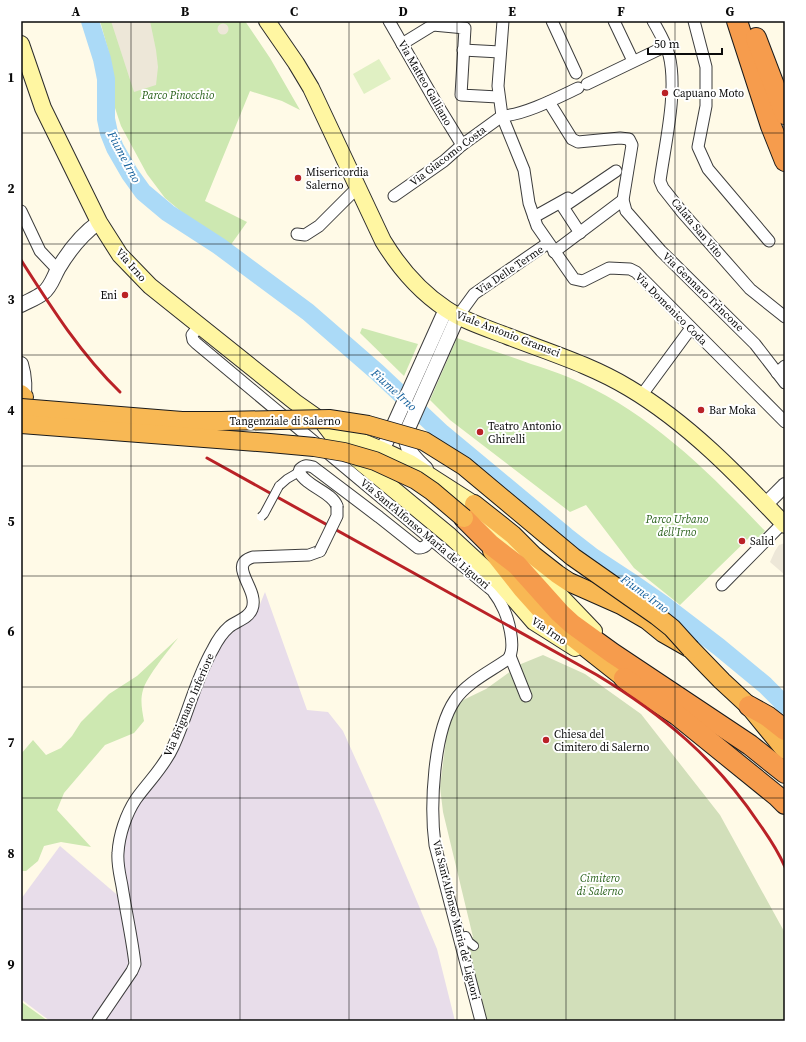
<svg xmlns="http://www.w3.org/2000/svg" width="806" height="1042" font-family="'Source Serif 4',serif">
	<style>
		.industrial { fill: #e8ddea }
		.green { fill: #cde8b1 }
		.cemetery { fill: #d2dfba }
		.pitch { fill: #e0f0c3 }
		.plaza { fill: #ede7d8 }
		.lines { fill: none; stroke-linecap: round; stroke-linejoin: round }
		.river { stroke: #abdaf7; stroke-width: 18 }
		.pedestrian-casing { stroke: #3d3d3d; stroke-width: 10 }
		.minor-casing { stroke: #3d3d3d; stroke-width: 13 }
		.tertiary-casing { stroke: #3d3d3d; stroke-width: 16 }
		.secondary-casing { stroke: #2c2c2c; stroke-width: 18 }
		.trunk-casing { stroke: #1b1b1b; stroke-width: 20 }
		.motorway-casing { stroke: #1b1b1b; stroke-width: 22 }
		.pedestrian { stroke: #fff; stroke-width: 8 }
		.minor { stroke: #fff; stroke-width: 11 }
		.tertiary { stroke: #fff; stroke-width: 14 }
		.secondary { stroke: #fff6a2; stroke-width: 16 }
		.trunk { stroke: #f8b854; stroke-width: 18 }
		.motorway { stroke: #f69c4d; stroke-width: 20 }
		.rail { stroke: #ba2227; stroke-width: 3 }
		.pedestrian-bridge-casing { stroke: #3d3d3d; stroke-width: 10; stroke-linecap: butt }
		.minor-bridge-casing { stroke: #3d3d3d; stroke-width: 13; stroke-linecap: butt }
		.trunk-bridge-casing { stroke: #1b1b1b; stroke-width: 20; stroke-linecap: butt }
		.pedestrian-bridge { stroke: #fff; stroke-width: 8 }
		.minor-bridge { stroke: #fff; stroke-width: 11 }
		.trunk-bridge { stroke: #f8b854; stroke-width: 18 }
		.grid { fill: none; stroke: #0a0a0a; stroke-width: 1; stroke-opacity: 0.55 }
		.poi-dot { fill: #ba2227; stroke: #fff; stroke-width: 1.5 }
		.labels { text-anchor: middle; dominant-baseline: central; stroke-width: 4; stroke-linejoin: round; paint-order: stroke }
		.street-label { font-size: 11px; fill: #0a0a0a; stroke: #fff }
		.poi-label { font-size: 11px; fill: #0a0a0a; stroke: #fff; text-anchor: start }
		.park-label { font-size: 11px; font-style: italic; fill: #29611b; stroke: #fff }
		.water-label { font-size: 12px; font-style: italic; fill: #135f9b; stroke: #fff }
		.neatline { fill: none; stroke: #0a0a0a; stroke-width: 1.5 }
		.grid-label { font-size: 13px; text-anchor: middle; font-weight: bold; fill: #0a0a0a }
	</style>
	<rect width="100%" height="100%" fill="#fffae7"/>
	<g class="industrial">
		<path d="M265,592l42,118 21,2 15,19 36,80 58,138 18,72h-356l39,-55 -16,-100 2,-29 12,-31 28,-34 36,-81 19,-48 37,-29z"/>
		<path d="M60,846l62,53 7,66 -19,30 -20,26h-40l-29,-22v-100z"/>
	</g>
	<g class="green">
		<path d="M100,21h145l25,37 30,52 -18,-9 -32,-10 -45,110 42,21 -17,24 -21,-11 -44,-37 -18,-24 -26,-48 -7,-21 -5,-52z"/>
		<path d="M362,328l56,16 -14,32 -44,-43z"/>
		<path d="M457,338c25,9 49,17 74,26 13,4 25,8 37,13 79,33 139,93 197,154l-8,8 -5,-4 -72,70 -46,-37 -48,-63 -16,7 -120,-92 -20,-20z"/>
		<path d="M178,638c-9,12 -31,38 -35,52 -3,10 -1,20 1,31l-10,12 -29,12 -41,48 -7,17 34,37 -30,-5 -17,4 -6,15 -12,10h-5v-117l12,-14 13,15 15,-7 11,-12 9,-14 28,-28 28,-18z"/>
		<path d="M21,1001l2,2 25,18h-27z"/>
	</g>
	<path class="cemetery" d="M543,655l42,19 56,40 79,101 65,118v88h-299l-23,-81 10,-3 -30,-125 -3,-25 7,-55 4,-17 8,-13 27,-13 35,-25z"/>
	<path class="pitch" d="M379,59l12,20 -27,15 -11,-20z"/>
	<g class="plaza">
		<path d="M111,21h39l6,29 2,17 -2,18 -22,7z"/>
		<circle cx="223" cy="29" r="5.5"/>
		<path d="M785,543v32l-15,-13 5,-11 4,-6z"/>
	</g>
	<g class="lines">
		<path class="river" d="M90,21l12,38 4,20v40l3,14 6,15 15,26 13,18 25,21 51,33 89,66 69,60 65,61 124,103 27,21 38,25 33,23 55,42 46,38 20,20"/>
		<defs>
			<g id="pedestrian">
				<path d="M279,486l8,-7 12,-7"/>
				<path d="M460,937l6,-1 3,6 5,4"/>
			</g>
			<g id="minor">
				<path d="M389,21l46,80 27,44"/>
				<path d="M503,21l-5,65 4,30 22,54 5,33 8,23 37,53 9,2 26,-13 21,1 6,3 149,150"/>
				<path d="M552,21l24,52"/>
				<path d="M614,21l19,40"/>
				<path d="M653,21c6,11 13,22 16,34 9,36 -4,89 -9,126l3,7 19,24 68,77 35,28"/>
				<path d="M694,21l12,46v39l-8,41 10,22 61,72"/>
				<path d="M433,25l32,3 -4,67 37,2"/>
				<path d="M402,44l31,-19v-4"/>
				<path d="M463,50l37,2"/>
				<path d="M587,84l79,-38"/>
				<path d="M549,102l23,37 6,3 42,-4 9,1 3,6 -9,55 3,11 35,40 94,93 30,39"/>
				<path d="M502,116c22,-1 55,-18 76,-28"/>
				<path d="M394,196l50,-35 18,-16 40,-29"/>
				<path d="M21,211l19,40 18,19"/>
				<path d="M534,217l34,-19"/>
				<path d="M580,233l-17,-26 53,-36"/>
				<path d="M297,234l8,1 14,-9 38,-38"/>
				<path d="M554,252l69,-52"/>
				<path d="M458,316l16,-22 74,-51"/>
				<path d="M200,325l-8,10 1,5 3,3 297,248c2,4 6,8 8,13 7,12 16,44 7,55 -17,12 -42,24 -53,41 -22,32 -25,107 -20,145l46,176"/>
				<path d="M777,373l8,-7"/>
				<path d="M641,396l50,-68"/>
				<path d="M337,506c-5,-14 -30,-19 -38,-34l1,-3c5,-4 7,-4 13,-2l66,50 39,31c6,0 11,-3 11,-10"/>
				<path d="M722,585l61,-62"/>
				<path d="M510,656l16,40"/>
				<path d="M98,1021l34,-50 3,-7c-3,-26 -9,-52 -13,-78 -2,-11 -5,-22 -4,-33 1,-18 8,-39 18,-54 13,-18 28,-32 37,-52 15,-32 22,-67 40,-98 4,-8 9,-16 16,-22 7,-6 19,-8 23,-18 8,-20 -26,-44 1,-52l56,-2 11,-4"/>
			</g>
			<g id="tertiary">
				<path d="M21,305c7,-4 16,-7 22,-12 8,-6 10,-15 15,-24 10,-17 24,-35 41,-47"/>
				<path d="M21,364c4,13 4,28 2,41"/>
				<path d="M378,460l68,-151"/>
				<path d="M426,469c-10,-10 -22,-20 -20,-36l52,-117"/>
				<path d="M765,505l20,-20"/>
			</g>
			<g id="secondary">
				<path d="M267,21l29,42 15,25 72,153c17,28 36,50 63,68 18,12 40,19 61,27 41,16 84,29 122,52 59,35 109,87 156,137"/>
				<path d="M21,44l22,64 56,114 21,33 30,31 145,116 27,19 43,22 17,7 28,13 64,41 29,35 23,21 68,71"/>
				<path d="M324,424l17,22 109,90 40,37 10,10 34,39 41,26"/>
			</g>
			<g id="trunk">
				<path d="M21,394l3,3"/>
				<path d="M474,504l39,31 21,21 23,18 12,8 52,23 26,15 16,13 28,16 31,32 27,25 36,44"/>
				<path d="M492,551l30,38 26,29 76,60"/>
			</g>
			<g id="motorway">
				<path d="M737,21l34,105 14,35"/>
				<path d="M756,38l29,76"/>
				<path d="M464,518l27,27 26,20 43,48 12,11 40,29 138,92 35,28"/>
				<path d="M624,678l17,13 36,24 100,81 8,8"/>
				<path d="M749,706l18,10 18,14"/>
			</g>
		</defs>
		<use href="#pedestrian" class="pedestrian-casing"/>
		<use href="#minor" class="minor-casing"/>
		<use href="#tertiary" class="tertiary-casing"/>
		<use href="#secondary" class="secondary-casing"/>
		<use href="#trunk" class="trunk-casing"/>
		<use href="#motorway" class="motorway-casing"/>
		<use href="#pedestrian" class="pedestrian"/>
		<use href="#minor" class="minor"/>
		<use href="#tertiary" class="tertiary"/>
		<use href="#secondary" class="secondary"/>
		<use href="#trunk" class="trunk"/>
		<use href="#motorway" class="motorway"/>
		<g class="rail">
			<path d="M21,260c30,47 59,93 99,132"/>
			<path d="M207,458l390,217c66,40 118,83 161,147 10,14 20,29 27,45"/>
		</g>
		<defs>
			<path id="pedestrian-bridge" d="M261,517l3,-3 15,-28"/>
			<path id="minor-bridge" d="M320,551l17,-35v-10"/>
			<g id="trunk-bridge">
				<path d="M21,408l161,13h39l108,-2 39,6 56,16 40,25 109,91 84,59 15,12 19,21"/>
				<path d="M21,424l249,19 44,4 30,5 31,9 41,19 16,11 32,27"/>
			</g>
		</defs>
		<use href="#pedestrian-bridge" class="pedestrian-bridge-casing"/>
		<use href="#minor-bridge" class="minor-bridge-casing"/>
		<use href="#trunk-bridge" class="trunk-bridge-casing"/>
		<use href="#pedestrian-bridge" class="pedestrian-bridge"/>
		<use href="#minor-bridge" class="minor-bridge"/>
		<use href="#trunk-bridge" class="trunk-bridge"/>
	</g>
	<path class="grid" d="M131,21v1000M240,21v1000M349,21v1000M457,21v1000M566,21v1000M675,21v1000M21,133h764M21,244h764M21,355h764M21,466h764M21,576h764M21,687h764M21,798h764M21,909h764"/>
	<g class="poi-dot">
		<circle cx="665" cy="93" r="4"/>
		<circle cx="298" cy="178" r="4"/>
		<circle cx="125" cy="295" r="4"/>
		<circle cx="701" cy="410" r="4"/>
		<circle cx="480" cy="432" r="4"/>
		<circle cx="742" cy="541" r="4"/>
		<circle cx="546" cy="740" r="4"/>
	</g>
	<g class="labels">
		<g class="street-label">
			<text transform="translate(425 83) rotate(60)">Via Matteo Galliano</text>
			<text transform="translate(448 156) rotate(-37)">Via Giacomo Costa</text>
			<text transform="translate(697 228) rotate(50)">Calata San Vito</text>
			<text transform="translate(131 265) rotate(49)">Via Irno</text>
			<text transform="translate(510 270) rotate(-34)">Via Delle Terme</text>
			<text transform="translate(703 292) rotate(44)">Via Gennaro Trincone</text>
			<text transform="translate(671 309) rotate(45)">Via Domenico Coda</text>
			<text transform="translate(508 334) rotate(21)">Viale Antonio Gramsci</text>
			<text x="285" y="421">Tangenziale di Salerno</text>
			<text transform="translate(425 534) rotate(40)">Via Sant'Alfonso Maria de' Liguori</text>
			<text transform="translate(549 631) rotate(34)">Via Irno</text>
			<text transform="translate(189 705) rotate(-67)">Via Brignano Inferiore</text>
			<text transform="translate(456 920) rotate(76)">Via Sant'Alfonso Maria de' Liguori</text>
		</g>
		<g class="poi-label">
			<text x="673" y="93">Capuano Moto</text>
			<text x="306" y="172">Misericordia<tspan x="306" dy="13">Salerno</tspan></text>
			<text x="117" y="295" text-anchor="end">Eni</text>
			<text x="709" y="410">Bar Moka</text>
			<text x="488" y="426">Teatro Antonio<tspan x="488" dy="13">Ghirelli</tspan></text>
			<text x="750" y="541">Salid</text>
			<text x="554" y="734">Chiesa del<tspan x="554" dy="13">Cimitero di Salerno</tspan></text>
		</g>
		<g class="park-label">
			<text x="178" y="95">Parco Pinocchio</text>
			<text x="677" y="519">Parco Urbano<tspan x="677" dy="13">dell'Irno</tspan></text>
			<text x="600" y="878">Cimitero<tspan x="600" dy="13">di Salerno</tspan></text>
		</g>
		<g class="water-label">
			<text transform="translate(124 157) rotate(62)">Fiume Irno</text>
			<text transform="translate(394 390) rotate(42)">Fiume Irno</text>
			<text transform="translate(645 594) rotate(36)">Fiume Irno</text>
		</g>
	</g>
	<rect width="806" height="1042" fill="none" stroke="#ffffff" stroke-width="44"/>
	<path d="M648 48v6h74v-6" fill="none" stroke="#0a0a0a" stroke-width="2"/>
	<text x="654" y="48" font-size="12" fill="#0a0a0a" stroke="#ffffff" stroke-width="3" paint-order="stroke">50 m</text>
	<rect x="22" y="22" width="762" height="998" class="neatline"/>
	<g class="grid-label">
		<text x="76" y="16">A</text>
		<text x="185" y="16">B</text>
		<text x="294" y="16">C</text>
		<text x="403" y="16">D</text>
		<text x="512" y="16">E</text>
		<text x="621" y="16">F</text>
		<text x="730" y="16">G</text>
		<text x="11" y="82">1</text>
		<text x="11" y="193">2</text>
		<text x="11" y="304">3</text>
		<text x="11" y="415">4</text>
		<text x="11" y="526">5</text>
		<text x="11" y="636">6</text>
		<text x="11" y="747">7</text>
		<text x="11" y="858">8</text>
		<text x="11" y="969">9</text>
	</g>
</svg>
